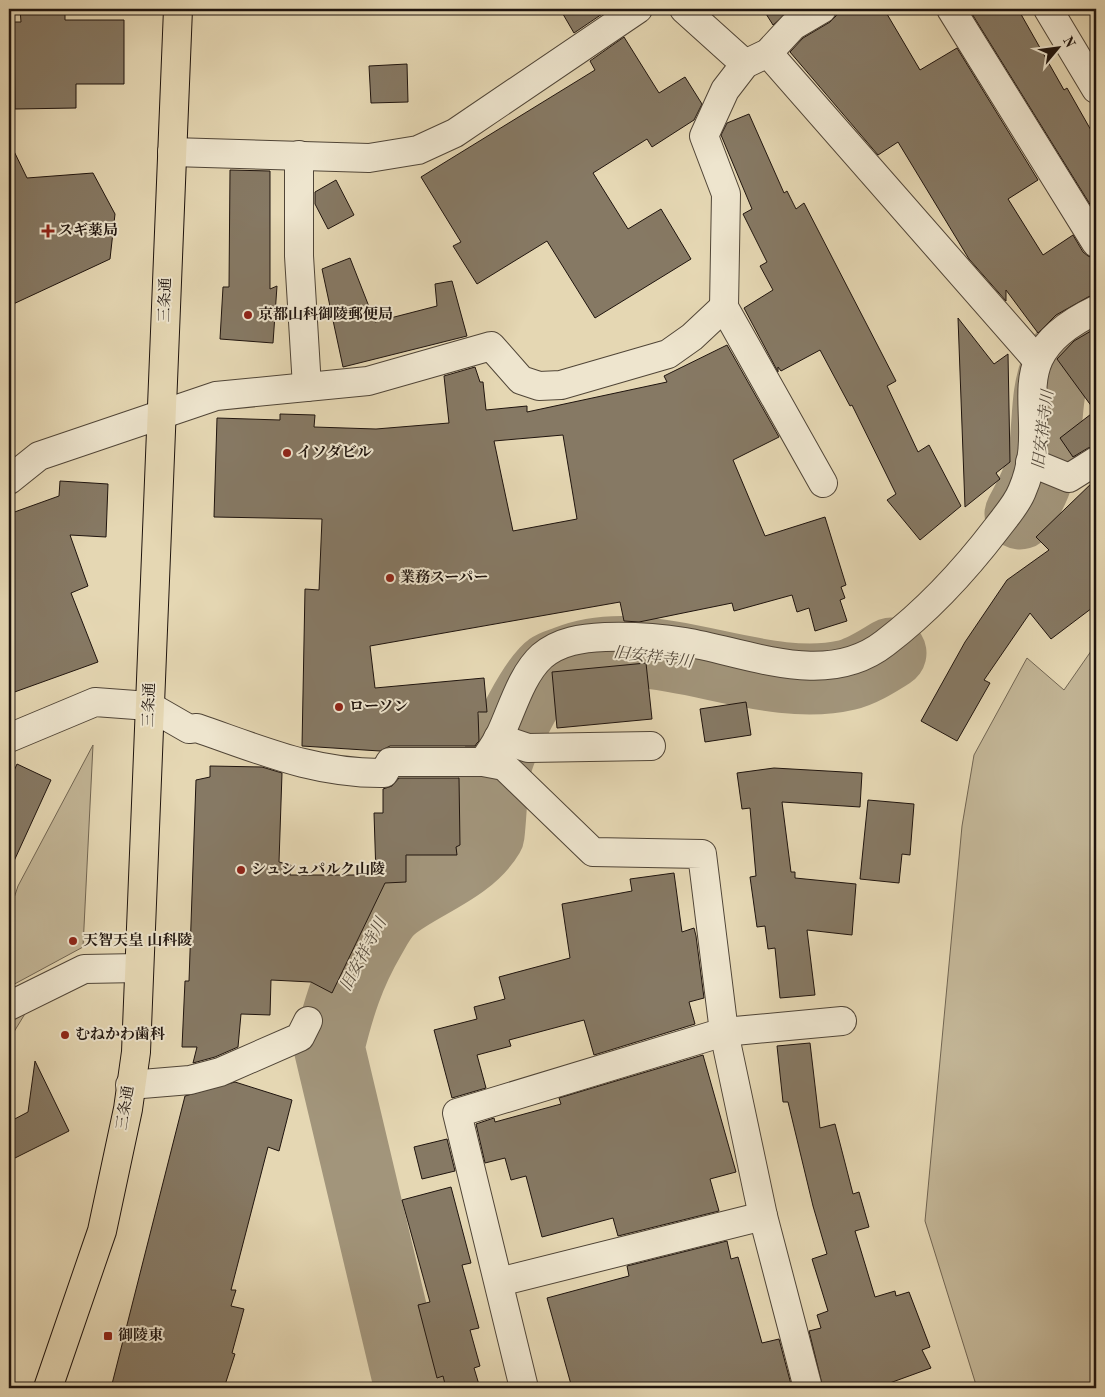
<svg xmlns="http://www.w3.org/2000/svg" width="1105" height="1397" font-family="'Old Standard TT','Noto Serif JP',serif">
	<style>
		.green { fill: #c3b697; stroke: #716552 }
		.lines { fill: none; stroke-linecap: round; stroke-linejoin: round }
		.river { stroke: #a2957b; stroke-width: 71 }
		.building { fill: #867964; stroke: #1f140e; fill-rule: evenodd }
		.minor-casing { stroke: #504537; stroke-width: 30 }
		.major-casing { stroke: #1f140e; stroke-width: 30 }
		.minor { stroke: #eee5ce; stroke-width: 28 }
		.major { stroke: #e5d7b3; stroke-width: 28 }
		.poi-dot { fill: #8f2418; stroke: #eee5ce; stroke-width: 2 }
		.labels { text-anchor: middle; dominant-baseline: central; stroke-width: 4; stroke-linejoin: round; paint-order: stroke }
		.poi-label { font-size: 15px; font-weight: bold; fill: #1f140e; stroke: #eee5ce; text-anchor: start }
		.street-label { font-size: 15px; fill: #1f140e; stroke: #eee5ce }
		.water-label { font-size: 16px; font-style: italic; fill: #53483a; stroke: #eee5ce }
	</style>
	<rect width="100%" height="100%" fill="#e5d7b3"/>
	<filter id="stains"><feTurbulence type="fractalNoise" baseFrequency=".004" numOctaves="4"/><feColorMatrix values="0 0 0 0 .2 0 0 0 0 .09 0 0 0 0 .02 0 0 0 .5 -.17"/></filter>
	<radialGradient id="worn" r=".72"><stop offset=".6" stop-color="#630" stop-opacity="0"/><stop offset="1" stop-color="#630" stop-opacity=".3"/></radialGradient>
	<g class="green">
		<path d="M1096,644v744h-119l-52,-167 37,-395 12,-71 53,-97 37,32z"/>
		<path d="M93,745l-10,202 -74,40v-74l9,-27z"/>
		<path d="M34,999l-25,41v-28z"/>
	</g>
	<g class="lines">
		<g class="river">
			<path d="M1020,514c11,-20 21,-39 24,-61 7,-51 -4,-97 52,-123"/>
			<path d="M410,1388l-81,-341c10,-41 20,-73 41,-109 7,-12 12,-23 22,-31 30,-24 77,-38 97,-72 3,-24 2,-52 9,-75 6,-20 36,-81 52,-92 4,-3 12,-5 17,-7 84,-34 192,35 280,14 16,-4 31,-14 44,-22"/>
		</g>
	</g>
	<g class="building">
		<path d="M20,9h45v11h59v64h-48v24l-61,1 -1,-87h7z"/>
		<path d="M560,9h47l1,1 -34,23z"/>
		<path d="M763,9h29l-19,16z"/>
		<path d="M838,9h46l36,61 37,-22 81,132 -30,19 35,56 30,-20 10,17 5,4 8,3v35l-8,3 -32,18 -18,18 -32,-43v11l-37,-42 -71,-117 -20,13 -88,-103 13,-14 27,-16 6,-6z"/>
		<path d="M969,9h49l46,81 3,-2 29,51v75z"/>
		<path d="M624,37l35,56 26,-16 17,27 -8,16 -42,27 -5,-8 -54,34 35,56 33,-20 30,50 -96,59 -48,-77 -70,43 -24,-38 8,-4 -40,-65 174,-107 -5,-9z"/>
		<path d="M407,64l1,38 -37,1 -2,-37z"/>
		<path d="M749,114l35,79 3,-2 9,18 8,-6 92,178 -9,5 31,66 11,-7 32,61 -41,34 -33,-40 9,-6 -44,-89 -2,1 -30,-56 -39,21 -3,-4v5l-34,-64 29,-18 -13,-24 7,-4 -24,-48 9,-5 -31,-74 6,-12z"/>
		<path d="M9,141l18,37 66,-5 22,41 -5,45 -101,47z"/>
		<path d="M230,170l40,1v118l7,-3 -4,57 -53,-4 3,-52h6z"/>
		<path d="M336,180l18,35 -26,14 -13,-25v-12z"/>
		<path d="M350,258l25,64 62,-16 -2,-22 17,-3 15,55 -124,31 -21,-98z"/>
		<path d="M958,318l36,46 14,-10 2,108 -14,11 4,6 -35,28z"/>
		<path d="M1096,328v118l-8,2 -15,9 -13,-19 35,-27 -38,-52 17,-18z"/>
		<path d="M727,345l52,92 -46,23 32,76 60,-19 21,68 -5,2 4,11 -5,2 7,21 -32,10 -6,-23 -12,4 -5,-17 -58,16 -2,-8 -93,19 -15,-1 -4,-19 -250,44 5,42 109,-10 3,34h-9l1,29 -2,2 -2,3h-85l-10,5 -78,-5 3,-157 14,1 3,-71 -108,-2 3,-99 63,2v-6l35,1 -1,12 62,2 73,-6 -5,-47 31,-9 5,15h3l3,28 41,-4v6l140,-30 -3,-6zM563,435l14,84 -64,12 -19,-90z"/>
		<path d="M1096,479v126l-45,34 -21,-26 -46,67 6,3 -33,58 -36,-20 44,-79 42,-62 42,-30 -13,-13z"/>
		<path d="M60,481l48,3 -2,53 -36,-2 18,51 -17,7 27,69 -89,32v-180l50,-18z"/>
		<path d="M646,663l6,56 -95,9 -5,-56z"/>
		<path d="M746,702l5,33 -46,7 -5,-33z"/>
		<path d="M17,764l34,16 -42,92v-90z"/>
		<path d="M210,766l52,1 20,6 -3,89 12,3 -1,10h86l-2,-62h9v-24l9,-3 7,-8h60l1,67 -4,2 1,8h-51v27l-21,1 -53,110 -21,-11 -40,-2 -1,35 -29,-1 -3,33 -23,10 -22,6 4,-16h-15l3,-66h4l7,-201 14,-3z"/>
		<path d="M774,768l88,5 -2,34 -78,-5 9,70h4v6l61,6 -4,51 -45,-5 8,65 -35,3 -5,-50 -7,1 -3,-23 -8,1 -7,-50 6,-1 -6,-68 -8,1 -5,-36z"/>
		<path d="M868,800l46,4 -4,51 -8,-1 -3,29 -39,-4z"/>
		<path d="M674,873l8,59 12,-4 2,8 8,62 -15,4 6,22 -101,31 -10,-35 -75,20 2,6 -34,9 9,33 -34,10 -18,-68 43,-11 -3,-12 31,-8 -6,-22 71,-19 -8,-54 70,-13 -2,-12z"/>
		<path d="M810,1043l10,85 15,-4 18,70 6,-2 10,35 -14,4 20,66 20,-6 1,5 13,-4 21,55 -8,3 9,18 -55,20h-53l-14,-57 12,-3 -4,-13 11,-4 -16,-52 15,-5 -14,-48 -25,-104h-5l-6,-56z"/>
		<path d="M703,1055l33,117 -26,7 9,32 -101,25 -5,-18 -71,19 -16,-61 -15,4 -6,-22 -20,5 -9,-39 18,-6 1,4 66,-18 -2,-6z"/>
		<path d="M35,1061l34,70 -60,30v-39l19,-10z"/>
		<path d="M235,1082l57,18 -13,51 -11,-4 -37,143h5l-5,16 13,3 -12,44 3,1 -11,34h-113l74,-292z"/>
		<path d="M447,1139l8,32 -33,8 -8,-32z"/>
		<path d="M451,1187l20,76 -9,2 17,63 -9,2 10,36 -6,2 6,20h-34l-3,-12 -6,2 -19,-73 12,-3 -28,-102z"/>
		<path d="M727,1241l4,18 7,-2 24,86 17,-4 13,49h-220l-25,-90 82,-22 -2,-10z"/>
	</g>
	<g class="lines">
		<defs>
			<g id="minor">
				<path d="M684,9l61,55"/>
				<path d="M822,9l-29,17 -25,27 -23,11 -20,26 -21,46 22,58 -2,113 99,176"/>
				<path d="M951,9l145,234"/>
				<path d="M1048,9l48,80"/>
				<path d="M768,53l269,307"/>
				<path d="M172,152l197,6 49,-8 37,-17 183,-124"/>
				<path d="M299,155v101l8,131"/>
				<path d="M1030,462l39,16 27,-17"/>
				<path d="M9,480l30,-24 177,-60 152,-15 123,-35 30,34 18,6 22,-1 107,-31 24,-17 32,-30"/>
				<path d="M9,738l86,-36 54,4 40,23 8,-1c64,22 118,46 187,45l6,-11h93l21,4 89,86 109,2 22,178 -267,81 67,275"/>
				<path d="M498,738l30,10 123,-2"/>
				<path d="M483,762c6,-9 12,-17 17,-27 12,-25 21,-60 42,-79 18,-15 40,-18 63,-19 27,-1 54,1 80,5 65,11 141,47 200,1 42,-32 80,-73 112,-115 9,-12 20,-24 25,-37 34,-78 -31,-131 74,-181"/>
				<path d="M9,1006l75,-37 55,-1"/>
				<path d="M130,1085l60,-5 30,-8 80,-35 8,-16"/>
				<path d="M499,1282l264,-66"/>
				<path d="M808,1388l-45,-172 -39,-184 118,-11"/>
			</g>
			<path id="major" d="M48,1388l54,-157 26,-122 8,-57 42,-1043"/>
		</defs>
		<use href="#minor" class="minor-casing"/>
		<use href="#major" class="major-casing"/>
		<use href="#minor" class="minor"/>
		<use href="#major" class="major"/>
	</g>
	<g class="poi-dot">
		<path d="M45.5 223.5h5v5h5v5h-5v5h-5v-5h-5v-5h5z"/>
		<circle cx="248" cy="315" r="5"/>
		<circle cx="287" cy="453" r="5"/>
		<circle cx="390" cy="578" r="5"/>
		<circle cx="339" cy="707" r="5"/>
		<circle cx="241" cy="870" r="5"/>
		<circle cx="73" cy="941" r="5"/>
		<circle cx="65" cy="1035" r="5"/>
		<rect x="103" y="1331" width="10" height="10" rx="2.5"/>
	</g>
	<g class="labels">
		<g class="poi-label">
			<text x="58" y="231">スギ薬局</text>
			<text x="258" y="315">京都山科御陵郵便局</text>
			<text x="297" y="453">イソダビル</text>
			<text x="400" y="578">業務スーパー</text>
			<text x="349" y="707">ローソン</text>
			<text x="251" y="870">シュシュパルク山陵</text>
			<text x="83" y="941">天智天皇 山科陵</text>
			<text x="75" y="1035">むねかわ歯科</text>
			<text x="118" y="1336">御陵東</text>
		</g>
		<g class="street-label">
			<text transform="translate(166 300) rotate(-88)">三条通</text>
			<text transform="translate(150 705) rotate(-88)">三条通</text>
			<text transform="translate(126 1108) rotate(-81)">三条通</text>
		</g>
		<g class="water-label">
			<text transform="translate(1044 430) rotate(-83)">旧安祥寺川</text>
			<text transform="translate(653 658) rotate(7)">旧安祥寺川</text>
			<text transform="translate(364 955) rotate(-62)">旧安祥寺川</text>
		</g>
	</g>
	<rect width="1105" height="1397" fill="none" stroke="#e5d7b3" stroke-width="30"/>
	<rect x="10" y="10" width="1085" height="1377" fill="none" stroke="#1f140e" stroke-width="2.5"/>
	<rect x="15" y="15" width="1075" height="1367" fill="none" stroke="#1f140e"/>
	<g transform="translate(1058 48) rotate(61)" stroke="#eee5ce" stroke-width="4" paint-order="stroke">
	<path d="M0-4L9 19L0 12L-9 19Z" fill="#1f140e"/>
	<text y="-8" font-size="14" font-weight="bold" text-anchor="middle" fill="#1f140e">N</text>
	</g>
	<rect width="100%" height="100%" filter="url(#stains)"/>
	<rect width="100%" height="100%" fill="url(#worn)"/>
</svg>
